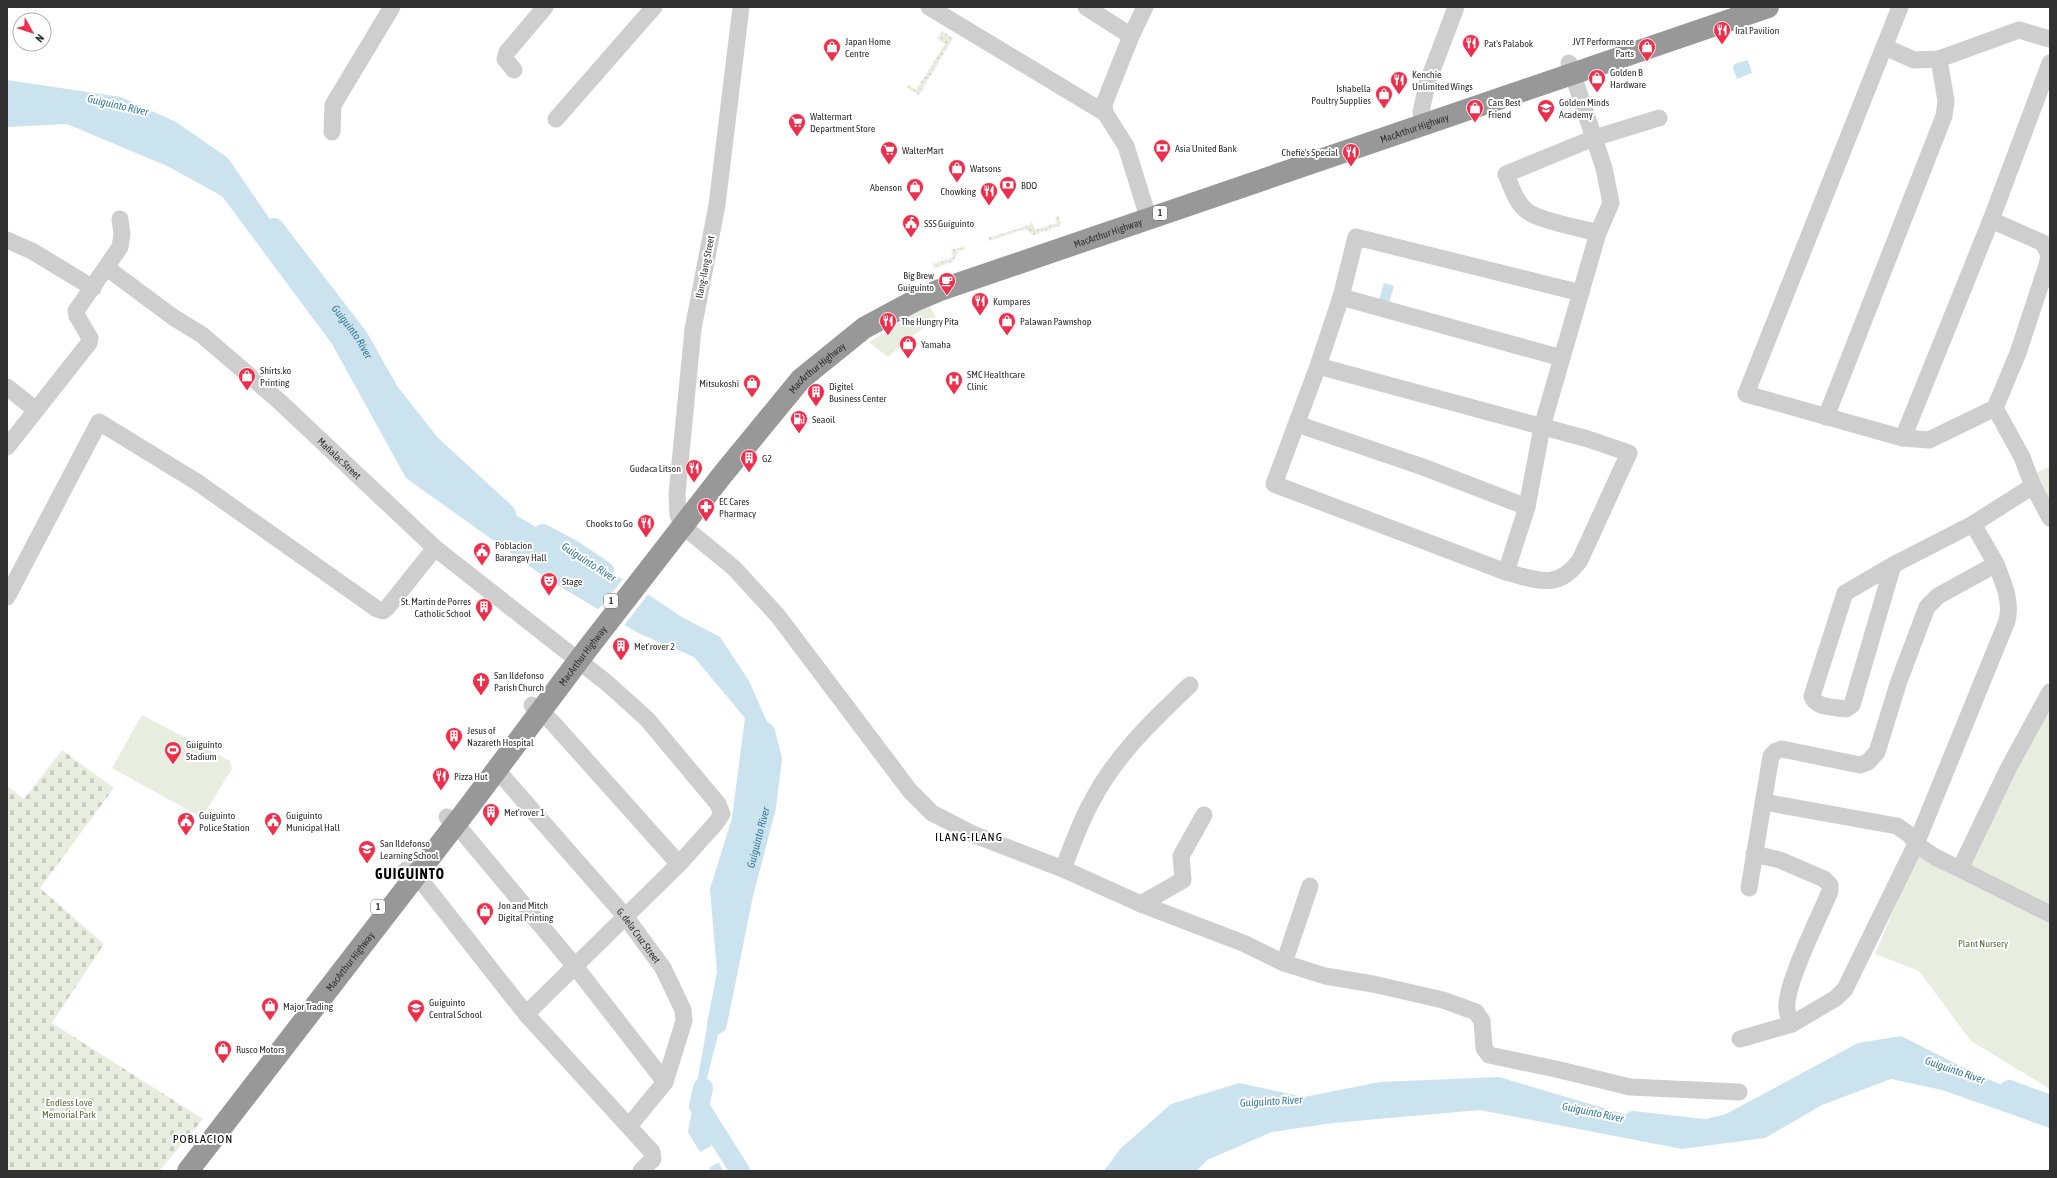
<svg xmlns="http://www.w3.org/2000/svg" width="2057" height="1178" font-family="'Asap Condensed',sans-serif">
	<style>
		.grass { fill: url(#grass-dots) }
		.cemetery { fill: url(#cemetery-stones) }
		.garden { fill: #e8eedf }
		.water { fill: #cbe3ef }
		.pier { fill: #fff }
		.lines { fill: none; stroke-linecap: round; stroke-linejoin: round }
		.river { stroke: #cbe3ef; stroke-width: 20 }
		.minor { stroke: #cecece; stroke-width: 17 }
		.highway { stroke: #989898; stroke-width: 22 }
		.labels { text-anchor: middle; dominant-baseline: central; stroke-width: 4; stroke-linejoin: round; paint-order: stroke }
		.shield { fill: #fff; stroke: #6f6f6f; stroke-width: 1 }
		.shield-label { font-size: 9px; font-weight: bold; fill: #313131 }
		.poi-label { font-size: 10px; fill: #313131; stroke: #fff; text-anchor: start }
		.street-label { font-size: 10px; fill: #313131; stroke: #fff }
		.park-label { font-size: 10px; fill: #58703b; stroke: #fff }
		.water-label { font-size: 11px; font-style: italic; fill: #3a7b99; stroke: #fff }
		.quarter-label { font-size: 12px; letter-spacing: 1px; fill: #000; stroke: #fff }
		.district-label { font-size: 14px; font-weight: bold; letter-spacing: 1px; fill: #000; stroke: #fff }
	</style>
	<defs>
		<pattern id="grass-dots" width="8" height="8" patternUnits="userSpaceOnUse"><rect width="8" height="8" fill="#e8eedf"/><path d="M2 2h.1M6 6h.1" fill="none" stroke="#c7cdc0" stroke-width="1.8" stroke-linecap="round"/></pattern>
		<pattern id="cemetery-stones" width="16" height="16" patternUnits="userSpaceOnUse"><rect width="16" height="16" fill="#e8eedf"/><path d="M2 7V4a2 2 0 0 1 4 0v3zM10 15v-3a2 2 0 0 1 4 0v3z" fill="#c7cdc0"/></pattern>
	</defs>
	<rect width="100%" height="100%" fill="#fff"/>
	<g class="grass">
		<path d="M942,31l11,7 -34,57 -13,-8 2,-2 8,5 29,-46 -8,-5z"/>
		<path d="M1058,216l3,8 -2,2 -25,9 -9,-6 -36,12 -1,-3 41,-13 3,-3 3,8 22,-7 -2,-6z"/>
		<path d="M964,246l1,3 -6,2 -7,11 -18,6 -3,-8 3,4 19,-7 -2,-7z"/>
	</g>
	<path class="cemetery" d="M62,750l52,38 -74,100 64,56 -52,79 151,96 -44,52h-152v-385l17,13z"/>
	<g class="garden">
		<path d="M930,307l6,10 -48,40 -19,-15 49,-31z"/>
		<path d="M2050,466v38l-16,-30z"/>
		<path d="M2050,695v394l-79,-48 -52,-70 -44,-17 42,-100 48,23z"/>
		<path d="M142,715l88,46 2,8 -28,45 -5,2 -87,-48z"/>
	</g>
	<g class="water">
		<path d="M1748,60l4,13 -15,6 -4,-11 1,-4z"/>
		<path d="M7,80l114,17 55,25 52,36 39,57 74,114 78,110 69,59 93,57 62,36 37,25 40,21 29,44 27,61 -30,129 -20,60 -4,88 -21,83 11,47 11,22h-12l-23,-39 29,-160 -7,-83 22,-71 13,-100 -51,-61 -56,-24 -92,-55 -140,-100 -74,-134 -110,-148 -55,-30 -100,-42 -60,3z"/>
		<path d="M1384,283l10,3 -5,17 -10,-3z"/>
		<path d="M1901,1036l71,36 78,34v22l-108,-38 -51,-11 -69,26 -57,33 -83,11 -202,-39 -147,13 -61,9 -65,28 -11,11h-92l16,-22 51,-45 68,-21 65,14 76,-15 119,-5 172,51 55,-14 132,-71z"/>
	</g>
	<g class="pier">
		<path d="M624,578l25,15 -26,34 -26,-16z"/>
		<path d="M713,1145l8,16 -14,8 -9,-16z"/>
	</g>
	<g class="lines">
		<g class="river">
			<path id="s1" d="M274,228l84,109 31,55 41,52 76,70"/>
			<path d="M543,534l30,16 31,21"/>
			<path id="s2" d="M717,1024l26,-129 23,-88 6,-48 -7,-27"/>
			<path d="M703,1088l-4,18 41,65"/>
			<path d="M2009,1090l41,15"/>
			<path d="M1633,1121l70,8"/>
		</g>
		<g class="minor">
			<path d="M741,7l-24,198 -24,124 -16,165 1,21 6,12 50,41 44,48 132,175 22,22 43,22 88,34 78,35 102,39 41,20 41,13 48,8 70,16 33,12 6,9 2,27 5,7 67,14 74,18 109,5"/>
			<path d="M929,7l176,106 21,33 22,71"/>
			<path d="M1086,7l45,29"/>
			<path d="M1900,7l-154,387 157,44 26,2 66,-32 23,-55 29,-88 2,-10 -6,-12 -52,-23"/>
			<path d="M1885,47l29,13 25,-1 80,-29 31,9"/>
			<path d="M514,70l-9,-11 2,-7 38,-45"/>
			<path d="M1105,113l-1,-9 27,-68 14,-29"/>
			<path d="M556,119l98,-112"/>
			<path d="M1426,124l-5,-12 6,-28 29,-77"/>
			<path d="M332,132l1,-27 59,-98"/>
			<path d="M1598,233c-17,-5 -59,-12 -71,-22 -11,-8 -16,-25 -21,-37l88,-36 65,-20"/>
			<path d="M7,240l25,11 61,37"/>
			<path id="s3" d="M107,268l66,49 29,18 77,66 156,147 172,135 40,36 71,85 4,10 -7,10 -36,40 -153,150"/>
			<path d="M1341,297l221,61"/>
			<path d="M1318,366l270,73 41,14 -49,107c-22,31 -43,20 -74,12l-232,-88 44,-118 23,-69 15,-60 225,56"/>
			<path d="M7,387l29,23"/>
			<path d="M1995,408l27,49 11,29 17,32"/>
			<path d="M1826,417l118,-301 2,-15 -7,-42"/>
			<path d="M1297,424l126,43 104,40"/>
			<path d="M1903,438l88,-218 59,-157"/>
			<path d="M7,447l82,-104 1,-5 -13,-22 -1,-5 44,-64 2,-13 -2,-15"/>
			<path d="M1973,524l23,40"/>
			<path d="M1893,565l-41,140 -6,4c-11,-2 -31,-1 -34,-13l33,-103 48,-28 80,-41 60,-38"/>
			<path d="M1506,572l21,-65 15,-80 56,-194 13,-30 -7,-35 -35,-105"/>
			<path d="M7,597l92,-175 98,60 180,127 6,2 4,-3 48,-60"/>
			<path d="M2050,692l-42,77 -48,100 90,45"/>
			<path d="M532,705l20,17 127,142"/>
			<path id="s4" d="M497,770l128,146 38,52 20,42 1,11 -19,61 -36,44"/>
			<path d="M1764,802l133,24 13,9 6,9 19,13 25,12"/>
			<path d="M447,817l9,7 118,141 91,117"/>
			<path d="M1063,869c9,-23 17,-47 29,-68 24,-46 61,-81 98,-116"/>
			<path d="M406,870l17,13 103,131 126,138 1,7 -12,12"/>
			<path d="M1749,888l22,-132 5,-5 6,-2 78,16 8,-3 9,-10 22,-71 28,-74 11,-11 58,-32c7,18 16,37 11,57l-91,223 -71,145 -9,9 -44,26c-2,-5 -5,-10 -5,-15 -3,-23 33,-93 43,-118v-6l-6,-6 -44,-19 -26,-6"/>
			<path d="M1141,904l42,-24 -2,-24 23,-41"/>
			<path d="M1284,963l26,-77"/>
			<path d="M1740,1039l52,-15"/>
		</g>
		<path class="highway" id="s5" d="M188,1171l280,-363 120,-160 135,-174 78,-95 63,-51 50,-27 26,-11 828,-283"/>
	</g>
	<defs>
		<symbol id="restaurant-pin" viewBox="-11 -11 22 30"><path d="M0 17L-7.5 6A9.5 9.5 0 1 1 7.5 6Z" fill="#ee2e4a" stroke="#fff"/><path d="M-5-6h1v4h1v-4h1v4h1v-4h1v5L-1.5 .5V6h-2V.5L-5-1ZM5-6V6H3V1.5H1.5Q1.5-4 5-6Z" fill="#fff"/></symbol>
		<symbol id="shop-pin" viewBox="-11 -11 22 30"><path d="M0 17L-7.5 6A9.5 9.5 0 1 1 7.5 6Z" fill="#ee2e4a" stroke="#fff"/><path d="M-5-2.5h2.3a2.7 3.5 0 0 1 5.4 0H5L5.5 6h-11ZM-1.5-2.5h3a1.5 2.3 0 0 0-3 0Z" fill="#fff"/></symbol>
		<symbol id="school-pin" viewBox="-11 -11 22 30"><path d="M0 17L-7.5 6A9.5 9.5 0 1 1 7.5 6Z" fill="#ee2e4a" stroke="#fff"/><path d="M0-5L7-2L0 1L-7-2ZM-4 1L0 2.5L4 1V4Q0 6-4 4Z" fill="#fff"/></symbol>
		<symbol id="supermarket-pin" viewBox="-11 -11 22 30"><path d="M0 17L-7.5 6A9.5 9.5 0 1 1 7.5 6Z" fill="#ee2e4a" stroke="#fff"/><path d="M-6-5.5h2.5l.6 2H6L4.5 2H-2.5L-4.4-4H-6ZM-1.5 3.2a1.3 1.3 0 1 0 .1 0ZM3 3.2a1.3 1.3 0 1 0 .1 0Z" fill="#fff"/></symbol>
		<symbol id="bank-pin" viewBox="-11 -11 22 30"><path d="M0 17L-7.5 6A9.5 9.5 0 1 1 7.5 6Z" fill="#ee2e4a" stroke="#fff"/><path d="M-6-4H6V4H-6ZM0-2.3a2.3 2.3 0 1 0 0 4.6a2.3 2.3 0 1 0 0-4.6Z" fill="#fff"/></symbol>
		<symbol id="civic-pin" viewBox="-11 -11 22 30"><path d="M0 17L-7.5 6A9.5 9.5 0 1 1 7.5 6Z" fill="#ee2e4a" stroke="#fff"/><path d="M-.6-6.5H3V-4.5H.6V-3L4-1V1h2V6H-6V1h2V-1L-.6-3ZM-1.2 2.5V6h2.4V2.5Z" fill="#fff"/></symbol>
		<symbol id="cafe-pin" viewBox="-11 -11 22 30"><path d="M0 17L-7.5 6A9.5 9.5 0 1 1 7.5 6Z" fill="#ee2e4a" stroke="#fff"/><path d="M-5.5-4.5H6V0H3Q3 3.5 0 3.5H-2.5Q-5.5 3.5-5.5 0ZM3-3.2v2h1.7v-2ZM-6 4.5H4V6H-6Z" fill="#fff"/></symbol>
		<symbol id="hospital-pin" viewBox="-11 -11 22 30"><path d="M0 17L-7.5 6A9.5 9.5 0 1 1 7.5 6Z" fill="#ee2e4a" stroke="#fff"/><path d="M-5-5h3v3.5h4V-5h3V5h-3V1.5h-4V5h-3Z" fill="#fff"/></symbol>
		<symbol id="building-pin" viewBox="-11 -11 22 30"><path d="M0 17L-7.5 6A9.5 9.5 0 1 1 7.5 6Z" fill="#ee2e4a" stroke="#fff"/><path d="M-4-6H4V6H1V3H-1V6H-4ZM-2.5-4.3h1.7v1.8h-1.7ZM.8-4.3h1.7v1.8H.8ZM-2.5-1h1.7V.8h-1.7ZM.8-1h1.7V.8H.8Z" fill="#fff"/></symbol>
		<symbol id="fuel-pin" viewBox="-11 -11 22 30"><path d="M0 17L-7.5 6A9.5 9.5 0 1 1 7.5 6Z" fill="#ee2e4a" stroke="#fff"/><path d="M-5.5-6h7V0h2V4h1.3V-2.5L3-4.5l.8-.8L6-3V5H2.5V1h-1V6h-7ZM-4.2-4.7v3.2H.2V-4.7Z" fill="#fff"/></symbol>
		<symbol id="pharmacy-pin" viewBox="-11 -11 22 30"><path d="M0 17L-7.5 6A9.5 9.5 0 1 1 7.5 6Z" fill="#ee2e4a" stroke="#fff"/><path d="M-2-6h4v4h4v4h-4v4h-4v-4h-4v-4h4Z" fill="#fff"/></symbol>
		<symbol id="theatre-pin" viewBox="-11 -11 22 30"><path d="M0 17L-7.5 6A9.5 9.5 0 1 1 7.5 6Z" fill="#ee2e4a" stroke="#fff"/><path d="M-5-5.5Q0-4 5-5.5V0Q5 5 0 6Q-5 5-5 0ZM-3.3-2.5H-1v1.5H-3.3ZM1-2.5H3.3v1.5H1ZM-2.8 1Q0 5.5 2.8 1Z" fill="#fff"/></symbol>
		<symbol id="church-pin" viewBox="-11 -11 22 30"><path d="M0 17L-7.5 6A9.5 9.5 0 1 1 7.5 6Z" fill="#ee2e4a" stroke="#fff"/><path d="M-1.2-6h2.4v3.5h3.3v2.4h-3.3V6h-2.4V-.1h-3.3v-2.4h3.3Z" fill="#fff"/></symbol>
		<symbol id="stadium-pin" viewBox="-11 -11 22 30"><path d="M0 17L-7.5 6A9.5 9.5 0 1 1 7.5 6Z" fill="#ee2e4a" stroke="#fff"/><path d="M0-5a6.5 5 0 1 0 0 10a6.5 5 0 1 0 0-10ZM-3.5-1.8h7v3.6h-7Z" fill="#fff"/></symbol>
	</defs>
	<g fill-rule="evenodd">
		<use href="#restaurant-pin" x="1712" y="20" width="20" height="27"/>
		<use href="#restaurant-pin" x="1461" y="33" width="20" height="27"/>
		<use href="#shop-pin" x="822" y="37" width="20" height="27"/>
		<use href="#shop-pin" x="1637" y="37" width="20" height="27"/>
		<use href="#shop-pin" x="1587" y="68" width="20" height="27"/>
		<use href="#restaurant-pin" x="1389" y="70" width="20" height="27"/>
		<use href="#shop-pin" x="1374" y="84" width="20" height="27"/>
		<use href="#shop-pin" x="1465" y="98" width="20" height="27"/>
		<use href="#school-pin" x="1536" y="98" width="20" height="27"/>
		<use href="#supermarket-pin" x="787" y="112" width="20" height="27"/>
		<use href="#bank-pin" x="1152" y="138" width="20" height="27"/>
		<use href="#supermarket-pin" x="879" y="140" width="20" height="27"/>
		<use href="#restaurant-pin" x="1341" y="142" width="20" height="27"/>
		<use href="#shop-pin" x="947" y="158" width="20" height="27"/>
		<use href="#bank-pin" x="998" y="175" width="20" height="27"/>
		<use href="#shop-pin" x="905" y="177" width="20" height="27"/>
		<use href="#restaurant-pin" x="979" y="181" width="20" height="27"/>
		<use href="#civic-pin" x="901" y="213" width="20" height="27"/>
		<use href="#cafe-pin" x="937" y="271" width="20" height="27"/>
		<use href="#restaurant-pin" x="970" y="291" width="20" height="27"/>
		<use href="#restaurant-pin" x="878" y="311" width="20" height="27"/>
		<use href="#shop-pin" x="997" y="311" width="20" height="27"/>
		<use href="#shop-pin" x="898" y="334" width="20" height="27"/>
		<use href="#shop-pin" x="237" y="366" width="20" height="27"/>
		<use href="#hospital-pin" x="944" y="370" width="20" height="27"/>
		<use href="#shop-pin" x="742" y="373" width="20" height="27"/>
		<use href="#building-pin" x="806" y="382" width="20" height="27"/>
		<use href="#fuel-pin" x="789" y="409" width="20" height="27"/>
		<use href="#building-pin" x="739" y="448" width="20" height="27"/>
		<use href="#restaurant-pin" x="684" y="458" width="20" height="27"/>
		<use href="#pharmacy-pin" x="696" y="497" width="20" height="27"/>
		<use href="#restaurant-pin" x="636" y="513" width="20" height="27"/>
		<use href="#civic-pin" x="472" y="541" width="20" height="27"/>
		<use href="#theatre-pin" x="539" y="571" width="20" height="27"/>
		<use href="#building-pin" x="474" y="597" width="20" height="27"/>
		<use href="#building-pin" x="611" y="636" width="20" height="27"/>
		<use href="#church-pin" x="471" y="671" width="20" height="27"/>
		<use href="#building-pin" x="444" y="726" width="20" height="27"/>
		<use href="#stadium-pin" x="163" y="740" width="20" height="27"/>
		<use href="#restaurant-pin" x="431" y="766" width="20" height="27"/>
		<use href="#building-pin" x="481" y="802" width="20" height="27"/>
		<use href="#civic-pin" x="176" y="811" width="20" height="27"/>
		<use href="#civic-pin" x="263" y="811" width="20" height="27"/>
		<use href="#school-pin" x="357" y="839" width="20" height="27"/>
		<use href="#shop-pin" x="475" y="901" width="20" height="27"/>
		<use href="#shop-pin" x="260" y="996" width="20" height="27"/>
		<use href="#school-pin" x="406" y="998" width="20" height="27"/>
		<use href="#shop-pin" x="213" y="1039" width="20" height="27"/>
	</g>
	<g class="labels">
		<g class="shield">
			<rect x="1153" y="206" width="14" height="14" rx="3"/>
			<rect x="604" y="594" width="14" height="14" rx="3"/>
			<rect x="371" y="900" width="14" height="14" rx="3"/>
		</g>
		<g class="shield-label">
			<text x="1160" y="213">1</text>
			<text x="611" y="601">1</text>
			<text x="378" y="907">1</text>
		</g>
		<g class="poi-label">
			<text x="1735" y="30">Iral Pavilion</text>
			<text x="845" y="41">Japan Home<tspan x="845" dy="12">Centre</tspan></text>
			<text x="1634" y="41" text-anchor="end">JVT Performance<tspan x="1634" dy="12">Parts</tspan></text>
			<text x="1484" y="43">Pat's Palabok</text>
			<text x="1610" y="72">Golden B<tspan x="1610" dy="12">Hardware</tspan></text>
			<text x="1412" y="74">Kenchie<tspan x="1412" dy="12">Unlimited Wings</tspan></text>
			<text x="1371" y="88" text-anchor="end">Ishabella<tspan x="1371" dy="12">Poultry Supplies</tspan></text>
			<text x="1488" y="102">Cars Best<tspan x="1488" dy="12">Friend</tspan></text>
			<text x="1559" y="102">Golden Minds<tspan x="1559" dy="12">Academy</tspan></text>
			<text x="810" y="116">Waltermart<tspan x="810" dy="12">Department Store</tspan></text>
			<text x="1175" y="148">Asia United Bank</text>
			<text x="902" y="150">WalterMart</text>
			<text x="1338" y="152" text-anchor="end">Chefie's Special</text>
			<text x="970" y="168">Watsons</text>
			<text x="1021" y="185">BDO</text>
			<text x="902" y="187" text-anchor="end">Abenson</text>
			<text x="976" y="191" text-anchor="end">Chowking</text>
			<text x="924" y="223">SSS Guiguinto</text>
			<text x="934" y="275" text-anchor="end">Big Brew<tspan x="934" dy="12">Guiguinto</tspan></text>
			<text x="993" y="301">Kumpares</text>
			<text x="901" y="321">The Hungry Pita</text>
			<text x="1020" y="321">Palawan Pawnshop</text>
			<text x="921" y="344">Yamaha</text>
			<text x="260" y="370">Shirts.ko<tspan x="260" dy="12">Printing</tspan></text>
			<text x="967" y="374">SMC Healthcare<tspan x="967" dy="12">Clinic</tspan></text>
			<text x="739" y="383" text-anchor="end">Mitsukoshi</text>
			<text x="829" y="386">Digitel<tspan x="829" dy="12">Business Center</tspan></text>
			<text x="812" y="419">Seaoil</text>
			<text x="762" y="458">G2</text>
			<text x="681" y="468" text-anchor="end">Gudaca Litson</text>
			<text x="719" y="501">EC Cares<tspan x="719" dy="12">Pharmacy</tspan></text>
			<text x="633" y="523" text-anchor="end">Chooks to Go</text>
			<text x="495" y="545">Poblacion<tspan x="495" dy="12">Barangay Hall</tspan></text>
			<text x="562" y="581">Stage</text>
			<text x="471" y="601" text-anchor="end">St. Martin de Porres<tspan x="471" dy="12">Catholic School</tspan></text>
			<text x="634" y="646">Met'rover 2</text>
			<text x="494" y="675">San Ildefonso<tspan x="494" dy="12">Parish Church</tspan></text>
			<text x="467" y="730">Jesus of<tspan x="467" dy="12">Nazareth Hospital</tspan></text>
			<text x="186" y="744">Guiguinto<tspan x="186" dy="12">Stadium</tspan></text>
			<text x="454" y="776">Pizza Hut</text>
			<text x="504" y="812">Met'rover 1</text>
			<text x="199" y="815">Guiguinto<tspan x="199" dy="12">Police Station</tspan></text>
			<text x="286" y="815">Guiguinto<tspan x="286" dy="12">Municipal Hall</tspan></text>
			<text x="380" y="843">San Ildefonso<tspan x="380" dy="12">Learning School</tspan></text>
			<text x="498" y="905">Jon and Mitch<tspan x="498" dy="12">Digital Printing</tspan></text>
			<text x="429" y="1002">Guiguinto<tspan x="429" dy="12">Central School</tspan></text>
			<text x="283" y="1006">Major Trading</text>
			<text x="236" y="1049">Rusco Motors</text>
		</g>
		<g class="street-label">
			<text stroke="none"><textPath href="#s5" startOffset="1669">MacArthur Highway</textPath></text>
			<text stroke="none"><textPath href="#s5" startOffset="1345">MacArthur Highway</textPath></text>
			<text transform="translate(705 267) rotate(-79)">Ilang-ilang Street</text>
			<text stroke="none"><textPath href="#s5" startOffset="1021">MacArthur Highway</textPath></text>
			<text stroke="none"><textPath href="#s3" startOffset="301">Mañalac Street</textPath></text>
			<text stroke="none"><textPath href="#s5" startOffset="649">MacArthur Highway</textPath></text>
			<text stroke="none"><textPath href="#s4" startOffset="218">G. dela Cruz Street</textPath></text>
			<text stroke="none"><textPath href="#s5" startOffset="265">MacArthur Highway</textPath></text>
		</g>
		<g class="park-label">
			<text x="1983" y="943">Plant Nursery</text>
			<text x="69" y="1102">Endless Love<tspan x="69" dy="12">Memorial Park</tspan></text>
		</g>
		<g class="water-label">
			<text transform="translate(118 105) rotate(13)">Guiguinto River</text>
			<text stroke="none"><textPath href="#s1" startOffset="130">Guiguinto River</textPath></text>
			<text transform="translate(589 562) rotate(33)">Guiguinto River</text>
			<text stroke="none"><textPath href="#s2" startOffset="191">Guiguinto River</textPath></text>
			<text transform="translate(1955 1070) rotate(19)">Guiguinto River</text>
			<text transform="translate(1271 1101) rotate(-3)">Guiguinto River</text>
			<text transform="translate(1593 1112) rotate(12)">Guiguinto River</text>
		</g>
		<g class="quarter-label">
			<text x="969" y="837">ILANG-ILANG</text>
			<text x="203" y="1139">POBLACION</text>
		</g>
		<g class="district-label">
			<text x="410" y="874">GUIGUINTO</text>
		</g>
	</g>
	<rect width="2057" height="1178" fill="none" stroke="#313131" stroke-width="16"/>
	<g transform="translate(32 32) rotate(129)"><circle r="19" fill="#ffffff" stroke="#adadad"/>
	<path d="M0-3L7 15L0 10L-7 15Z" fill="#ee2e4a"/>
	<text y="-6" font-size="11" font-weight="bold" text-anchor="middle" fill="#313131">N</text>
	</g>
</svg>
